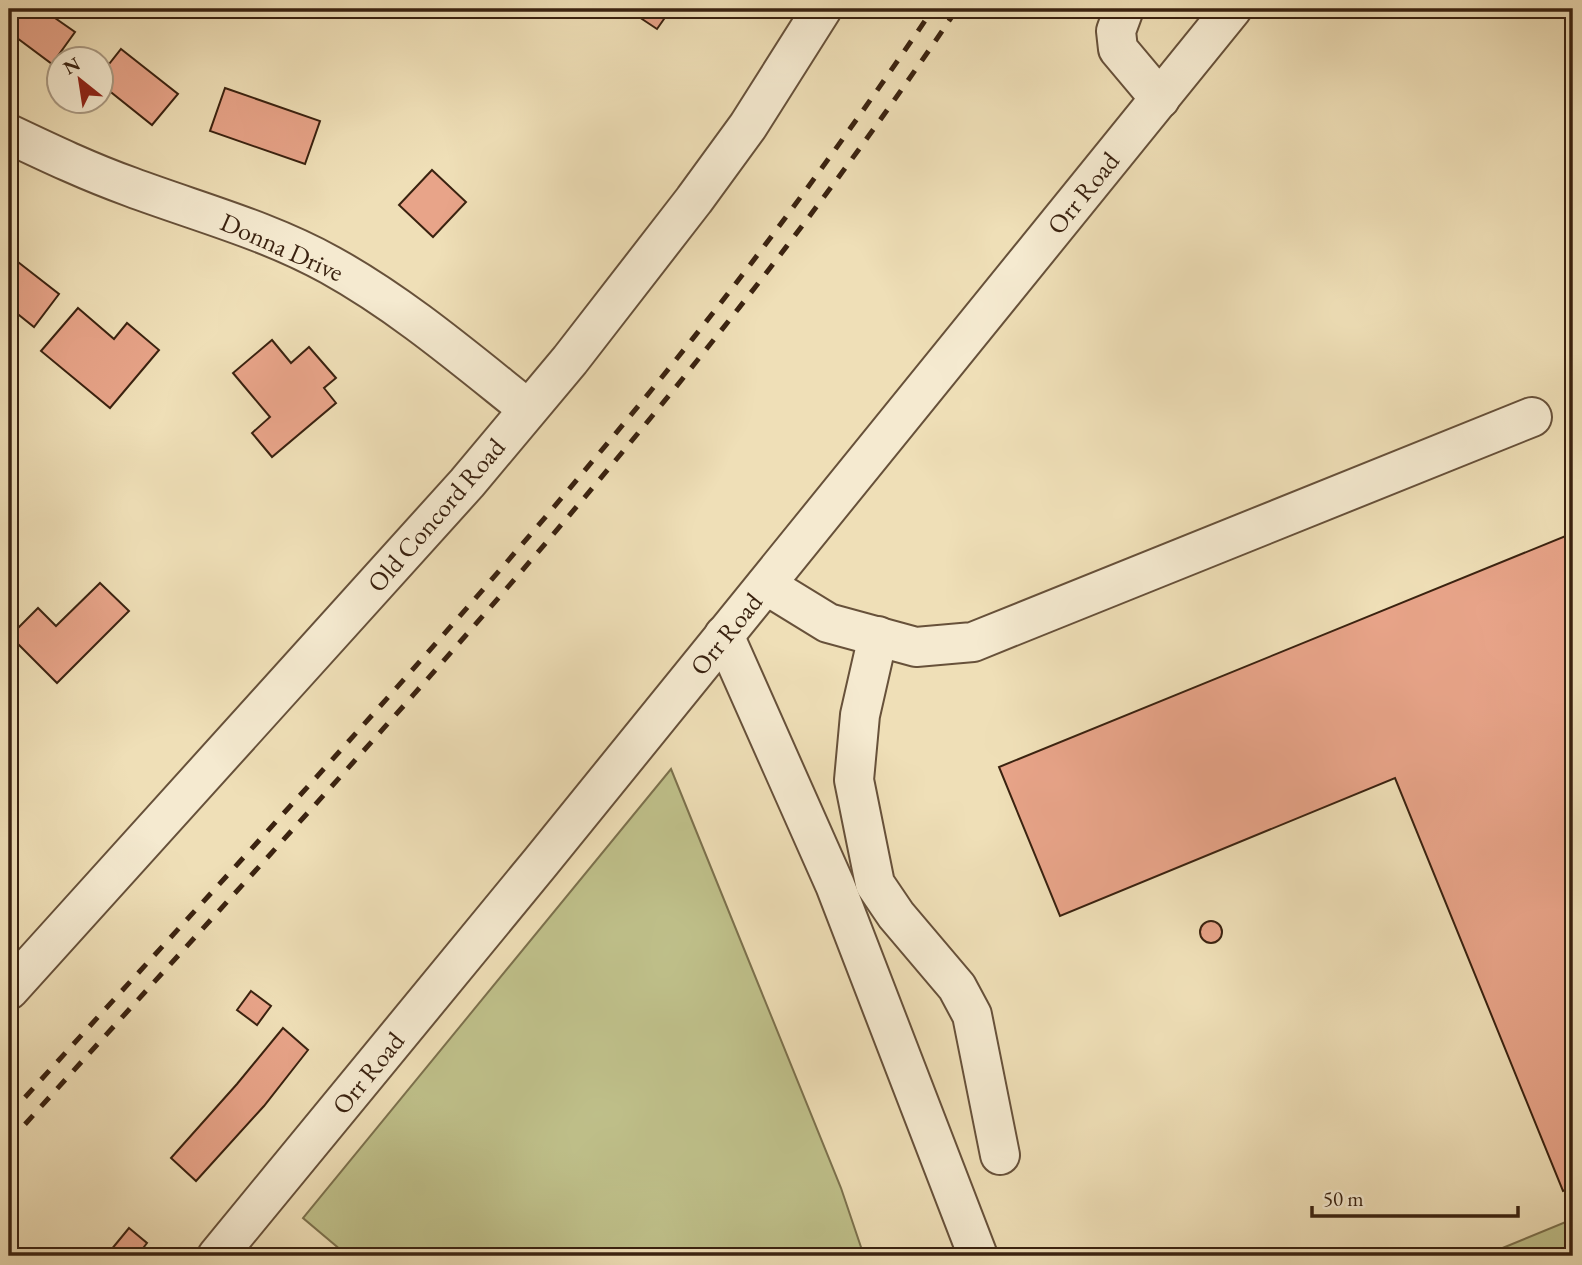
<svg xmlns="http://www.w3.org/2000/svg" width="1582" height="1265" font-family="'EB Garamond',serif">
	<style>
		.green { fill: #bfc08a; stroke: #7c714d; stroke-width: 2 }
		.building { fill: #e8a489; stroke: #3a2210; stroke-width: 2 }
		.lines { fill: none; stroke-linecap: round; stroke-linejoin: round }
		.minor-casing { stroke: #67513a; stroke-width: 42 }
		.minor { stroke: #f5ead0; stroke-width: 38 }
		.rail { stroke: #3a2210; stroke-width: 5; stroke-dasharray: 12 12; stroke-linecap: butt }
		.labels { text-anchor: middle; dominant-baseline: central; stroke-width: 5; stroke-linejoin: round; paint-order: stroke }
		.street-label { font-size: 26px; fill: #3a2210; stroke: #f5ead0 }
	</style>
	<rect width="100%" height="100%" fill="#efdfb7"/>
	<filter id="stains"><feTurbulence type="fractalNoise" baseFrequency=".00286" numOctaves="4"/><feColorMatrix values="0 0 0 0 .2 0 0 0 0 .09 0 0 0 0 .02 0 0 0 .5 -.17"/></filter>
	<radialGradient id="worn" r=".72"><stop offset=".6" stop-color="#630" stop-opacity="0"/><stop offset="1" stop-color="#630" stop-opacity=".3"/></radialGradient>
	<g class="green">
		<path d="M671,769l170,419 23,68h-516l-45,-38z"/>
		<path d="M1573,1219v37h-90z"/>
	</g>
	<g class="building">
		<path d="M9,9h33l33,23 -23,32 -43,-32z"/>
		<path d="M627,9h44l-14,20z"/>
		<path d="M121,49l57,45 -26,31 -50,-40v-12z"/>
		<path d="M225,88l95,33 -15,43 -95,-33z"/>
		<path d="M432,170l34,32 -33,35 -34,-32z"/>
		<path d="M9,255l50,39 -25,33 -25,-20z"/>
		<path d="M78,308l36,31 13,-16 32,27 -49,58 -69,-57z"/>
		<path d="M272,340l19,23 18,-16 27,31 -12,10 12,15 -64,54 -20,-24 18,-16 -37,-44z"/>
		<path d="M1573,533v654l-10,4 -168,-413 -335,138 -61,-149z"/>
		<path d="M100,583l29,28 -72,72 -47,-47 28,-28 18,18z"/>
		<circle cx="1211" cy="932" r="11"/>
		<path d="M251,991l20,15 -14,19 -20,-15z"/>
		<path d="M283,1028l25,22 -44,56 -68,75 -25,-23 66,-74z"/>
		<path d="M129,1228l18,15 -10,13h-31z"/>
	</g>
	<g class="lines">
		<defs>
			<g id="minor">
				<path d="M1124,9l-8,22 2,18 42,50"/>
				<path d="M9,134c40,19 80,38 122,53 67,25 136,43 199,78 72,40 134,93 198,144"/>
				<path d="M766,585l62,38 88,24 57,-5 559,-225"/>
				<path d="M724,635l111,250 143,371"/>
				<path d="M878,636l-18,79 -6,65 21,104 21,31 61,72 15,28 28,140"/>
				<path d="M9,990l458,-507 103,-123 124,-160 54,-74 74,-117"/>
				<path d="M217,1256l323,-393 692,-854"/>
			</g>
		</defs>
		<use href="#minor" class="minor-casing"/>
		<use href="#minor" class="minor"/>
		<g class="rail">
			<path d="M9,1115c207,-229 420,-455 616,-693 110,-132 212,-271 308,-413"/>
			<path d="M9,1142c329,-365 673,-723 948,-1133"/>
		</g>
	</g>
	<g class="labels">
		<g class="street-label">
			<text transform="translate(1083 193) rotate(-51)">Orr Road</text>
			<text transform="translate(282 247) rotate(24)">Donna Drive</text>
			<text transform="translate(436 515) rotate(-49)">Old Concord Road</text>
			<text transform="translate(726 634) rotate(-51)">Orr Road</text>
			<text transform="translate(368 1073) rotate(-51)">Orr Road</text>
		</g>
	</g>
	<rect width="1582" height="1265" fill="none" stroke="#efdfb7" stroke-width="35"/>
	<rect x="10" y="10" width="1561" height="1244" fill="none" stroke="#3a2210" stroke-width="3.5"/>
	<rect x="18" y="18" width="1547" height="1230" fill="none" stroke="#3a2210" stroke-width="2"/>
	<g transform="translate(80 80) rotate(330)"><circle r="33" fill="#f5ead0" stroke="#aa9a83" stroke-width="2"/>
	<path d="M0-5L12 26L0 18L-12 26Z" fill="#8f2418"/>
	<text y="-10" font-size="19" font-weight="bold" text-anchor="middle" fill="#3a2210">N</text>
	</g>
	<path d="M1312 1206v10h206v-10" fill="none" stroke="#3a2210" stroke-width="3.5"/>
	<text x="1323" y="1206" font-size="21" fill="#3a2210" stroke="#f5ead0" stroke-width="5" paint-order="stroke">50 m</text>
	<rect width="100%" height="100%" filter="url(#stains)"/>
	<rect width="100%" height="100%" fill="url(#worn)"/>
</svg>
